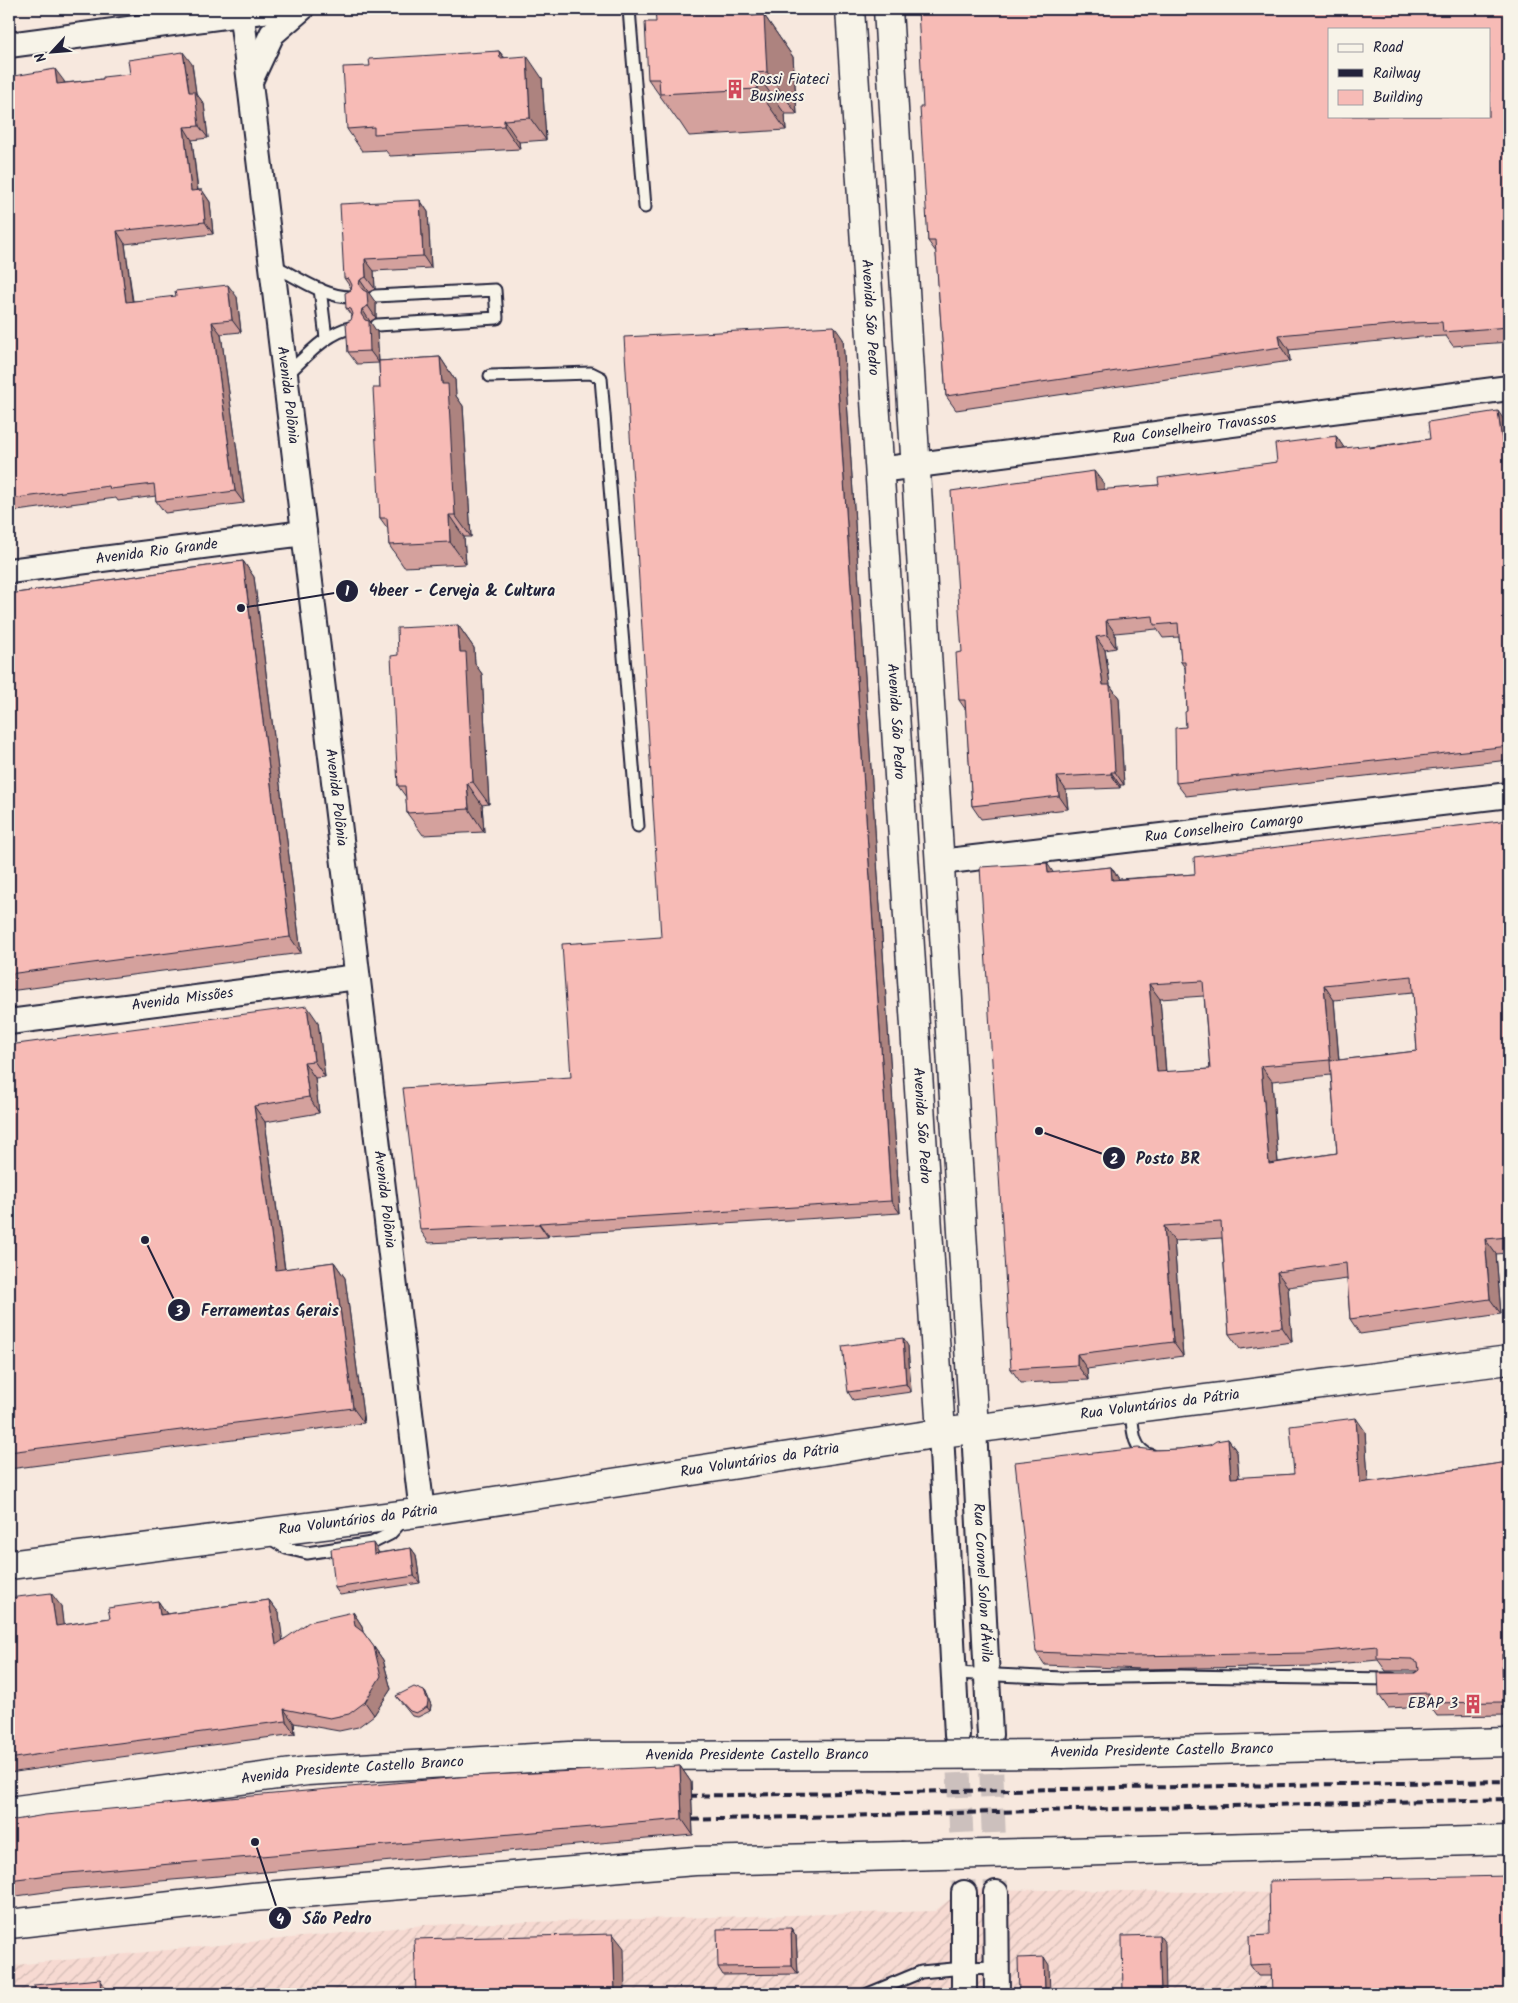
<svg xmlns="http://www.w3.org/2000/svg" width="1518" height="2003" font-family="Kalam,sans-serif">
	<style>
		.industrial { fill: url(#industrial-furrows) }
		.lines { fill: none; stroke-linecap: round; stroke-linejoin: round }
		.street-tunnel { stroke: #ccc0bd; stroke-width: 24; stroke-dasharray: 24 12; stroke-linecap: butt }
		.lane-casing { stroke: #22223b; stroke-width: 15 }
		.street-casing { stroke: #22223b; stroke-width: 28 }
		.secondary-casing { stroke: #22223b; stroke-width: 31 }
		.primary-casing { stroke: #22223b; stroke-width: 31 }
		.lane { stroke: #f7f3e8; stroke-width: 11 }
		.street { stroke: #f7f3e8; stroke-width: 24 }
		.secondary { stroke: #f7f3e8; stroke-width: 28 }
		.primary { stroke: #f7f3e8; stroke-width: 28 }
		.rail { stroke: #22223b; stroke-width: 4; stroke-dasharray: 8 4; stroke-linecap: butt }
		.primary-bridge-casing { stroke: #22223b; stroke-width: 31; stroke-linecap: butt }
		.primary-bridge { stroke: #f7f3e8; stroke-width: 28 }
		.wall { fill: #d4a19d; stroke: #22223b; fill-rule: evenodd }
		.shaded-wall { fill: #ad837f; stroke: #22223b }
		.building { fill: #f7bbb6; stroke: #22223b; fill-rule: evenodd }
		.labels { text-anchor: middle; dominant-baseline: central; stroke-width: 4; stroke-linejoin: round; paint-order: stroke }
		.poi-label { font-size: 15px; fill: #22223b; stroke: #f7f3e8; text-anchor: start }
		.street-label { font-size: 15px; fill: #22223b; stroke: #f7f3e8 }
		.leader { fill: none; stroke: #22223b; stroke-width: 2 }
		.callout-dot { fill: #22223b; stroke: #f7f3e8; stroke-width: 2 }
		.mark-label { font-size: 15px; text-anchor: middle; font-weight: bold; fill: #fff }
		.callout-label { font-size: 16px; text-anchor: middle; font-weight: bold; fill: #22223b; stroke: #f7f3e8; stroke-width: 4; stroke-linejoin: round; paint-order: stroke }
	</style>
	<defs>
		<pattern id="industrial-furrows" width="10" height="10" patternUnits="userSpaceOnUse" patternTransform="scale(1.25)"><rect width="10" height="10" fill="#f7dad2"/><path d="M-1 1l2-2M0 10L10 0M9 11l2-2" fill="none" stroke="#d3bbb5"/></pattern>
	</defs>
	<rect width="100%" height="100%" fill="#f7e8de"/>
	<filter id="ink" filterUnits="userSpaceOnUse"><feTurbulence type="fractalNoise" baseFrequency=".02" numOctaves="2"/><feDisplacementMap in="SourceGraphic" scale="10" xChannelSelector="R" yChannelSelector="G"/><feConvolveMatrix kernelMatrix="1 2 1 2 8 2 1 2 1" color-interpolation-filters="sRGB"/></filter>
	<g filter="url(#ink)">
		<path class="industrial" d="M963,1889l314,4 232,101h-1500v-27l15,-3 400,-39 511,-14z"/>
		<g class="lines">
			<g class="street-tunnel">
				<path d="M957,1737l7,156"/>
				<path d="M990,1737l6,156"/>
			</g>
			<defs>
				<g id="lane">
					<path d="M629,9l16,198"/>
					<path d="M273,265c24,12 52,33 80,32"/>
					<path d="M320,289l6,49"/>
					<path d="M375,296l120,-6 2,28 -120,7"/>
					<path d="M286,375c20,-18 40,-43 68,-48"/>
					<path d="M490,376l101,-3 10,5 37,448"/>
					<path d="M1131,1408c2,18 0,42 20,47"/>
					<path d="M267,1536l19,12 21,5 65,-10 18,-9 13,-14"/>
					<path d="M954,1673l108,5 119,-2 211,3"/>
					<path d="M868,1994l53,-22 43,-4 33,-1"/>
				</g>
				<g id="street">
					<path id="s1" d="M241,9l181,1503"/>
					<path d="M9,45l269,-36"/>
					<path d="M250,81l22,-47 29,-25"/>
					<path id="s2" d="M879,470l630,-82"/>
					<path id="s3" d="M9,571l295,-38"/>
					<path id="s4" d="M940,862l569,-67"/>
					<path id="s5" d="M9,1022l348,-45"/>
					<path id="s6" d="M974,1429l16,306"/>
					<path d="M941,1433l16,302"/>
					<path d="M964,1893v101"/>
					<path d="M996,1893l1,101"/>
				</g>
				<g id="secondary">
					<path id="s7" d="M850,9l91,1424"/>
					<path d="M888,9l86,1420"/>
					<path id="s8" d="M9,1565l400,-51 532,-81 568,-73"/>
				</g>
				<g id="primary">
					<path d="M1063,1754l446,-12"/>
					<path id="s9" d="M9,1811l298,-40 262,-15 328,-1"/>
					<path d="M1067,1852l442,-12"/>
					<path d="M9,1924l244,-27 442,-36 206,-5"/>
				</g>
			</defs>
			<use href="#lane" class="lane-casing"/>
			<use href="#street" class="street-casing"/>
			<use href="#secondary" class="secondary-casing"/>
			<use href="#primary" class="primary-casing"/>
			<use href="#lane" class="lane"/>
			<use href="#street" class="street"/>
			<use href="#secondary" class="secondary"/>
			<use href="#primary" class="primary"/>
			<g class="rail">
				<path d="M677,1796l832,-15"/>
				<path d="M680,1820l829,-21"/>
			</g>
			<defs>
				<g id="primary-bridge">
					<path d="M897,1755l166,-1"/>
					<path d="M901,1856l166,-4"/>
				</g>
			</defs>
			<use href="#primary-bridge" class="primary-bridge-casing"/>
			<use href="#primary-bridge" class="primary-bridge"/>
		</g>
		<g class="wall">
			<path d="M1509,9v333l-56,4 -7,-10 -25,1 -132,13 1,11 -334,49 -10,-14 -10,-144 -8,-11 -5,-134z"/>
			<path d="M761,15h3l29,42 4,57h-12l1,16 -97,6 -10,-15h-1l-30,-42z"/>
			<path d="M499,51l5,6 38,21 4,62 -27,2 1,7 -130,7 -5,-6 -23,1 -15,-22 23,-63z"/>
			<path d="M192,64l4,29 8,11 4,34 -16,2 6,50h4l8,12 3,32 -88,10 8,57 104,-4 4,35 -20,2 23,169 -79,10 -9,-12v-5l-38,5 -2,-3 -107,14v-420l55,-11v2l39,-4z"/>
			<path d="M420,200l8,12 3,56 -57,3 1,18 -6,3 -1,1 8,10v15l-5,3 -1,2 7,9 2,29 61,-4 15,23 1,16 7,10 8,131h-7l2,27 -62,3 -15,-22 -1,-16 -8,-11v-130l-1,-25 -22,1 -9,-12 4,-35 -6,-9 5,-20 -7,-10z"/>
			<path d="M843,339l57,874 -352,22v2l-119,6 -9,-13 151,-153 90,-140z"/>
			<path d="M1507,424l2,17v319l-323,36 -10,-13 10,-56 1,-16 -2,-43 -4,-6 -2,-25 -16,1 -6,-9 -42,4 1,15 -11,2 5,35 9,13 5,87h-4v3l-54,2 2,19 -87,10 -9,-13 -6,-96 -7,-10 3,-48 142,-168v6l55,-5 118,-23 59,-26 8,12 26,-1 60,-8z"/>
			<path d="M243,561l11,16 47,376 -292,38v-397z"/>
			<path d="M458,625l16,23 1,16 7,10 7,130 -7,1 2,27 -61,3 -16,-22 -1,-16 -8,-11v-131z"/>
			<path d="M1509,820v433l-13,1 5,60 -141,20 -10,-15 -3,-40 -59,8 4,55 -52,7 -11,-15 -7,-96 -48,3 9,115 -96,13 1,11 -67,3 -10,-14 43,-496 57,-6 8,12 76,-5zM1413,992l4,59 -78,9 -5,-60zM1204,996l6,73 -44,3 -6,-73zM1331,1075l6,78 -59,9 -6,-81z"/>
			<path d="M318,1022l7,55 -10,1 4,35 -54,9 20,147 49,-7 11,16 19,145 -355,46v-424z"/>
			<path d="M908,1346l3,46 -58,8 -5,-8z"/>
			<path d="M1365,1431l3,51 141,-20v253l-72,1 -7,-10 -42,2 -9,-13 38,-24h-31l-8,-11 -62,6 -174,3 -97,-4 -9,-13 118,-202 25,-1 31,-4 18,-6 9,13 2,26 55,-4z"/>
			<path d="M411,1548l5,7 4,28 -80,12 -5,-7 43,-37v2z"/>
			<path d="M9,1598l52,8 2,19 47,-7 48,-17 9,13 102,-14 10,13 3,27 71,-28 9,14 1,6 20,28 8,29 -17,26 -16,12 -19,4 -45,-8 1,11 -212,28 -74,11z"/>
			<path d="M424,1691l3,4 4,10 -1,6 -12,6 -6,-1 -16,-20z"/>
			<path d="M680,1766l11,16 2,53 -625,54 -59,8v-76z"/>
			<path d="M791,1928l5,8 2,38 -75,1 -5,-8z"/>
			<path d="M1270,1935l2,41h-14l-8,-11z"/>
		</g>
		<g class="shaded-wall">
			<path d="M752,9h4l8,10v-4l29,42 4,57 -30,-42 -15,-56z"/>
			<path d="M499,51l16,22 -15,-15z"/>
			<path d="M183,52l9,12 4,29 8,11 4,34 -9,-12 -10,-34z"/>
			<path d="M527,56l15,22 4,62 -16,-22z"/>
			<path d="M55,69l9,12 2,15 -9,-12z"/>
			<path d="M756,73l29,41 1,16 -29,-41z"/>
			<path d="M504,120l15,22 1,7 -16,-23z"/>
			<path d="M184,127l8,13 7,63 -8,-12z"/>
			<path d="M202,190l8,12 3,32 -8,-12z"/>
			<path d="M420,200l8,12 3,56 -8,-12z"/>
			<path d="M117,231l8,13 9,70 -8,-12z"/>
			<path d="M365,259l9,12 1,18 -9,-12z"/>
			<path d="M360,280l16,23v15l-8,-12 -9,-21z"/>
			<path d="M228,285l9,12 4,35 -9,-12z"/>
			<path d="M362,309l15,23 2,31 -9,-12 -9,-37z"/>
			<path d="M212,322l9,12 23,169 -9,-12z"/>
			<path d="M834,326l9,13 57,874 -9,-12z"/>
			<path d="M1279,335l10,15 1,11 -9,-14z"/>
			<path d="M440,357l15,23 1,16 7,10 8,131 -16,-22 -13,-131z"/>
			<path d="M1498,411l9,13 2,17 -7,1z"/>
			<path d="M1336,436l9,13h-8z"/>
			<path d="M1094,471l10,13 1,19 -9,-13z"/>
			<path d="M449,515l15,22 2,27 -16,-22z"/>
			<path d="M243,561l11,16 47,376 -11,-16z"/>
			<path d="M1106,620l9,13 1,15 -9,-13z"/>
			<path d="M458,625l16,23 1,16 7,10 7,130 -16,-22 -13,-130z"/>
			<path d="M1096,637l9,13 5,35 9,13 5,87 -9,-13 -12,-87z"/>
			<path d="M1111,772l9,13v3l-9,-14z"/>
			<path d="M1057,777l9,13 2,19 -9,-13z"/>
			<path d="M467,783l15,22 2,27 -15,-23z"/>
			<path d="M1047,863l10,15 -9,-5z"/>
			<path d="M1111,867l10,15 -9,-2z"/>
			<path d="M1149,984l11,15 7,88 -10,-15z"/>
			<path d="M1324,985l10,15 6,75 -10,-15z"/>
			<path d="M307,1006l11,16 7,55 -11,-16z"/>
			<path d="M304,1062l11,16 4,35 -10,-16z"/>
			<path d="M1261,1066l11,15 7,97 -10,-14z"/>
			<path d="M254,1106l11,16 22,164 -11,-16z"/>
			<path d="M539,1223l9,12v2l-9,-13z"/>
			<path d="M1164,1226l10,15 9,115 -10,-14z"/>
			<path d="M1485,1239l11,15 5,60 -11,-15z"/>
			<path d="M334,1262l11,16 19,145 -11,-15z"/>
			<path d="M1277,1272l11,15 4,55 -10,-15z"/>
			<path d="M903,1338l5,8 3,46 -5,-8z"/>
			<path d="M1077,1354l10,15 1,11 -11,-15z"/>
			<path d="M1356,1418l9,13 4,65 -9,-13z"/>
			<path d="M1228,1439l9,13 3,39 -9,-13z"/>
			<path d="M373,1543l5,8 1,10 -5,-7z"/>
			<path d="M411,1548l5,7 4,28 -6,-7z"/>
			<path d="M51,1593l10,13 4,33 -9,-13z"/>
			<path d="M269,1600l10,13 6,45 -9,-13z"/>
			<path d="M158,1601l9,13 -7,1z"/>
			<path d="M353,1612l9,14 2,13 -9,-13z"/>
			<path d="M374,1647l9,13 8,29 -17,26 -9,-13z"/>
			<path d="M1502,1654l7,10v47l-6,-9z"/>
			<path d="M424,1691l3,4 4,10 -1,6 -3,-4z"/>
			<path d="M284,1709l10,14 1,11 -9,-13z"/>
			<path d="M680,1766l11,16 2,53 -11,-16z"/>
			<path d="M791,1928l5,8 2,38 -6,-8z"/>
			<path d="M613,1934l11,14 1,46h-10z"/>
			<path d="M1159,1935l6,8 1,51h-5z"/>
			<path d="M1044,1957l5,8 1,29h-5z"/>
			<path d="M100,1979l5,8 1,7h-5z"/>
		</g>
		<g class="building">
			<path d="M655,9h97v7l12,-1 3,57 -11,1 1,16 -97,5 -1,-15h-11l-3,-57h11z"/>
			<path d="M918,9h591v318l-66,5 -1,-10 -31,1 -132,12 2,12 -335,49 -11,-155h-7l-8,-134h3zM1329,29h160v87h-160z"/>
			<path d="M499,51l1,7 27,-2 3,62 -26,2v6l-130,8v-7l-27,2 -4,-62 27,-1 -1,-7z"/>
			<path d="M183,52l6,40h6l4,34 -15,1 7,64 11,-1 3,32 -88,9 9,71 50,-6 -1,-5 53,-6 4,35 -20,2 23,169 -79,10 -2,-17 -44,5 -1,-3 -100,13v-407l7,-1 -2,-15 41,-7 2,15 46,-5v-2l27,-3 -2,-14z"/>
			<path d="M420,200l3,56 -58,3 1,18 -6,3 -1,5 4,5 4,2 1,14 -6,3 -1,5 4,6 4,1 1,30 -22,1 -2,-29 5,-3 2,-6 -2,-5 -5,-1 -1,-15 6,-3 1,-5 -3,-6 -5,-1 -4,-74z"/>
			<path d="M834,326l57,875 -352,22v1l-119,6 -17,-142 168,-11 -9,-133 99,-7 -37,-600z"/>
			<path d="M440,357l2,27h6l7,131h-6l1,27 -61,3 -2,-27h-7l-7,-130h7l-1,-27z"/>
			<path d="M1498,411l4,31 7,-1v305l-333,37 -1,-55 11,-1 -1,-15 2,-1 -2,-49h-4l-3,-39 -24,2 -1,-9 -47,4 1,15 -11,2 7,48h7l5,87h-4v2l-54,3 2,19 -87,10 -7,-106h-6l-3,-47 6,-1 -11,-161 143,-20 2,19 63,-5 -1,-7 119,-16 -2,-18 61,-8 1,13 32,-4v3l61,-9 -2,-17z"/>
			<path d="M243,561l47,376 -281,37v-380z"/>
			<path d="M458,625l2,27h6l7,130 -6,1 2,26 -62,4 -2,-27h-7l-7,-130 7,-1 -1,-27z"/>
			<path d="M1509,820v417l-24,2 5,60 -140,20 -4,-56 -69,9 5,55 -53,7 -8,-112 -57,4 9,116 -96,12v11l-66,4 -31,-502 67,-4 1,10 63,-6 1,13 83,-6 -1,-17zM1412,976l5,75 -87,10 7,92 -68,11 -8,-98 69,-6 -6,-75zM1203,981l7,88 -53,3 -8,-88z"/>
			<path d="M307,1006l7,55 -10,1 5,35 -55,9 22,164 58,-8 19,146 -344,44v-407z"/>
			<path d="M903,1338l3,46 -58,8 -6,-46z"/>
			<path d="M1356,1418l4,65 149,-21v192h-7l1,48 -75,1v-10l-49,2 -1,-22h37l4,-3 -1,-8 -6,-3 -35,-1v-12l-70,7 -174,3 -97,-4 -21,-190 123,-14 16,2 25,-1 31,-4 6,-4 12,-2 3,39 63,-4 -4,-48z"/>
			<path d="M373,1543l1,11 37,-6 3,28 -79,12 -4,-39z"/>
			<path d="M51,1593l5,33 54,-8 -2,-10 50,-7 2,14 109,-15 7,45 33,-23 44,-10 2,14 8,6 11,15 7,29 -16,26 -16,12 -19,4 -46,-9 2,12 -213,28 -64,10v-161z"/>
			<path d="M414,1687l10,4 4,10 -1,6 -11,6 -6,-2 -14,-15z"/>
			<path d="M680,1766l2,53 -625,55 -48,6v-59l36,-6 425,-39z"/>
			<path d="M1509,1876v118h-237l-1,-30 -21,1 -1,-29 21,-1 -1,-54z"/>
			<path d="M791,1928l1,38 -74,1 -1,-38z"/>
			<path d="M613,1934l2,60h-199l-2,-55z"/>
			<path d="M1159,1935l2,59h-38l-1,-58z"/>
			<path d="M1044,1957l1,37h-26l-1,-36z"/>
			<path d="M100,1979l1,15h-66l-1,-9z"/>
		</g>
	</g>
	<defs>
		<symbol id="building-bare" viewBox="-9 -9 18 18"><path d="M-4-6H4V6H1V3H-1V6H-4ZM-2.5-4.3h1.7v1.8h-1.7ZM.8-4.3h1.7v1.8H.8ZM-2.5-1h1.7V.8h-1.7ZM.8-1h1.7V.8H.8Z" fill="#d1495b" stroke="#f7f3e8" stroke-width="2.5" paint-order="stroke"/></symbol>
	</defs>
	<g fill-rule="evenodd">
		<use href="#building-bare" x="721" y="75" width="28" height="28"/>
		<use href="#building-bare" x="1459" y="1690" width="28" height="28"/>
	</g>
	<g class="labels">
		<g class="poi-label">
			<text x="750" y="80">Rossi Fiateci<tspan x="750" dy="17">Business</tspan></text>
			<text x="1458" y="1704" text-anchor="end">EBAP 3</text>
		</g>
		<g class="street-label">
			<text stroke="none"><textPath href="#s7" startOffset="309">Avenida São Pedro</textPath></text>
			<text stroke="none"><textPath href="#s1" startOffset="389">Avenida Polônia</textPath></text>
			<text stroke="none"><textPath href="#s2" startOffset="318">Rua Conselheiro Travassos</textPath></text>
			<text stroke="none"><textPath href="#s3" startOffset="149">Avenida Rio Grande</textPath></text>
			<text stroke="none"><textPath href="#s7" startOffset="714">Avenida São Pedro</textPath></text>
			<text stroke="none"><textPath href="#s1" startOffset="794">Avenida Polônia</textPath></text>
			<text stroke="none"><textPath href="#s4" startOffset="286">Rua Conselheiro Camargo</textPath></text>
			<text stroke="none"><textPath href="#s5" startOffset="175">Avenida Missões</textPath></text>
			<text stroke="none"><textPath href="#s7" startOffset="1119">Avenida São Pedro</textPath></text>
			<text stroke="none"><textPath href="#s1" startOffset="1199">Avenida Polônia</textPath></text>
			<text stroke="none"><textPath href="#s8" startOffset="1162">Rua Voluntários da Pátria</textPath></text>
			<text stroke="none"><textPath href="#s8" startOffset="758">Rua Voluntários da Pátria</textPath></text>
			<text stroke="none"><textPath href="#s8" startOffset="352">Rua Voluntários da Pátria</textPath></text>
			<text stroke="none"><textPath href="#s6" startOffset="154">Rua Coronel Solon d'Ávila</textPath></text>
			<text transform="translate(1162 1751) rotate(-1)">Avenida Presidente Castello Branco</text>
			<text stroke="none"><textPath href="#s9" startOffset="751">Avenida Presidente Castello Branco</textPath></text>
			<text stroke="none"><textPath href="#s9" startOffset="346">Avenida Presidente Castello Branco</textPath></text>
		</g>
	</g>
	<path class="leader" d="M241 608L347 591M1039 1131L1114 1158M145 1240L179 1310M255 1842L280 1918"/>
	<g class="callout-dot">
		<circle cx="241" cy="608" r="5"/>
		<circle cx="1039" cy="1131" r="5"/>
		<circle cx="145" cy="1240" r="5"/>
		<circle cx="255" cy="1842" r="5"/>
		<circle cx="347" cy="591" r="12"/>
		<circle cx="1114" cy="1158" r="12"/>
		<circle cx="179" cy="1310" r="12"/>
		<circle cx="280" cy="1918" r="12"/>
	</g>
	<g class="mark-label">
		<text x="347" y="596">1</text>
		<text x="1114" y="1164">2</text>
		<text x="179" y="1316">3</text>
		<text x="280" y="1924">4</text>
	</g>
	<g class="callout-label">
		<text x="462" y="596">4beer - Cerveja &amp; Cultura</text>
		<text x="1168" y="1164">Posto BR</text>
		<text x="270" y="1316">Ferramentas Gerais</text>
		<text x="337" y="1924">São Pedro</text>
	</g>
	<rect width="1518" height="2003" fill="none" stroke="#f7f3e8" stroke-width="30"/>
	<rect x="15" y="15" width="1488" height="1973" fill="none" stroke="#22223b" stroke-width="2" filter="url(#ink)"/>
	<rect x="1328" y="28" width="162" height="90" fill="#f7f3e8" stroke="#a29fa3"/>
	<rect x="1338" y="44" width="25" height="8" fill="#f7f3e8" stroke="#a29fa3"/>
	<text x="1373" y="52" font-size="15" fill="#22223b">Road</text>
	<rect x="1338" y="69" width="25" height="8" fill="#22223b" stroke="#a29fa3"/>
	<text x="1373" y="78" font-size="15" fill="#22223b">Railway</text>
	<rect x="1338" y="90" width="25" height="15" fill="#f7bbb6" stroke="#a29fa3"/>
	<text x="1373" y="102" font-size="15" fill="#22223b">Building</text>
	<g transform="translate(52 52) rotate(244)" stroke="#f7f3e8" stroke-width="4" paint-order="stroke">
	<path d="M0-4L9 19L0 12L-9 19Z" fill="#22223b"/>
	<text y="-8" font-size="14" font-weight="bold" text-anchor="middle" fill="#22223b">N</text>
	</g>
</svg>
